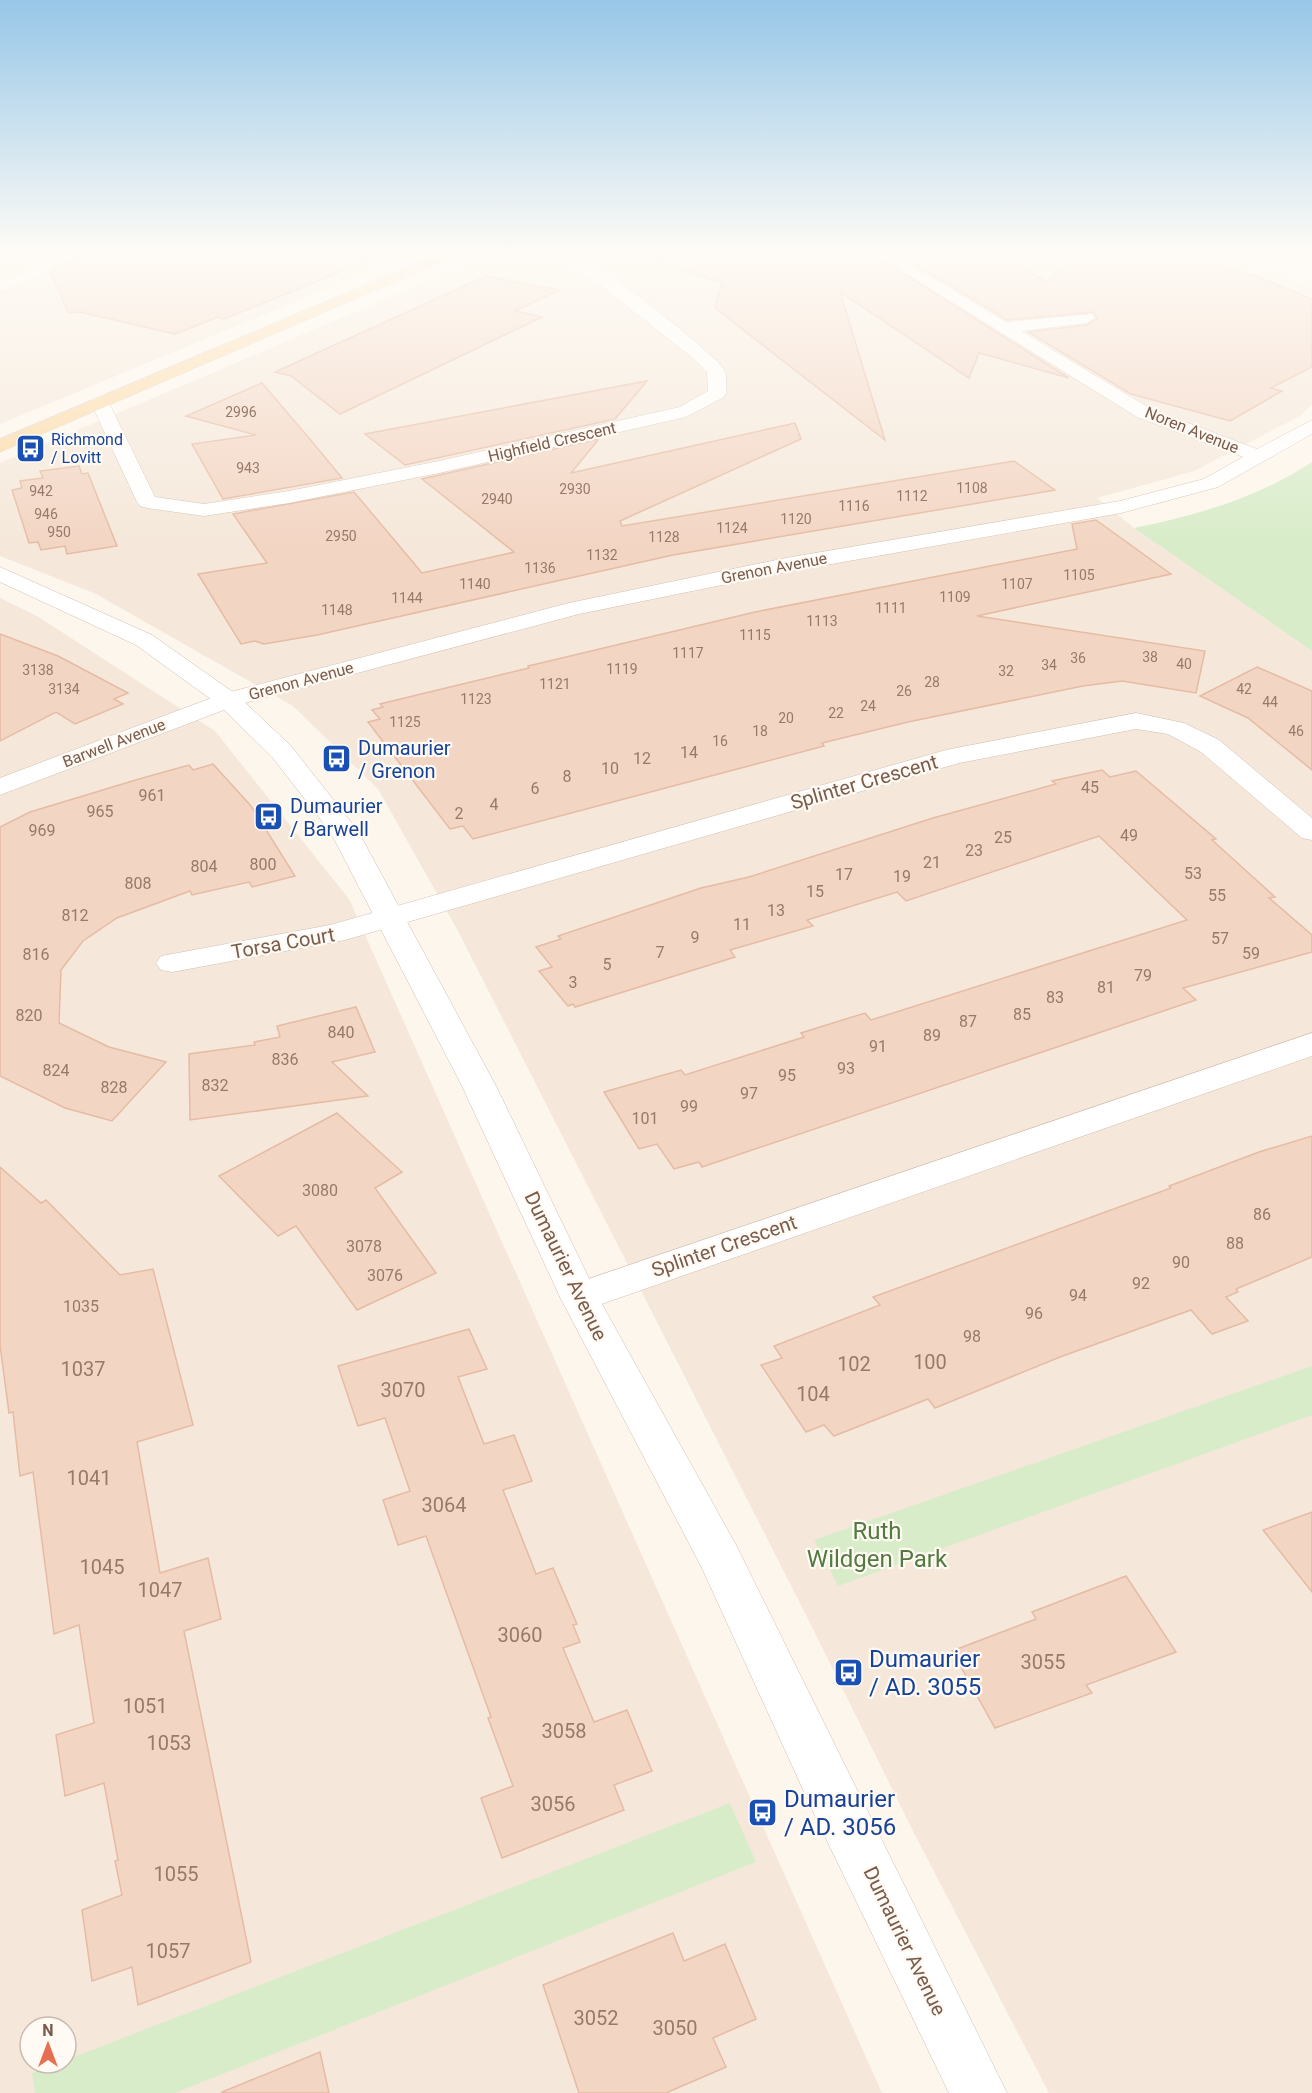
<svg xmlns="http://www.w3.org/2000/svg" width="1312" height="2093" font-family="Roboto,sans-serif">
	<style>
		.residential { fill: #f5e8da; fill-rule: evenodd }
		.green { fill: #d8ecc9 }
		.building { fill: #f3d5c3; stroke: #e6bba3; stroke-width: 1.5 }
		.lines { fill: none; stroke-linecap: round; stroke-linejoin: round }
		.minor-casing { stroke: #d1beb0; stroke-width: 1 }
		.tertiary-casing { stroke: #d1beb0; stroke-width: 1 }
		.primary-casing { stroke: #dad1cd; stroke-width: 1 }
		.minor { fill: #fff; fill-rule: evenodd }
		.tertiary { fill: #fff; fill-rule: evenodd }
		.primary { fill: #fbd9a5; fill-rule: evenodd }
		.labels { text-anchor: middle; dominant-baseline: central; stroke-width: 4.5; stroke-linejoin: round; paint-order: stroke }
		.far-number-label { font-size: 14px; fill: #987a6a }
		.far-street-label { font-size: 16px; fill: #7a5c4d; stroke: #fffaf3 }
		.far-transit-label { font-size: 16px; fill: #164399; stroke: #fffaf3; text-anchor: start }
		.number-label { font-size: 16px; fill: #987a6a }
		.transit-label { font-size: 20px; fill: #164399; stroke: #fffaf3; text-anchor: start }
		.street-label { font-size: 20px; fill: #7a5c4d; stroke: #fffaf3 }
		.near-number-label { font-size: 20px; fill: #987a6a }
		.near-park-label { font-size: 24px; fill: #537a41; stroke: #fffaf3 }
		.near-transit-label { font-size: 24px; fill: #164399; stroke: #fffaf3; text-anchor: start }
	</style>
	<rect width="100%" height="100%" fill="#fdf6ec"/>
	<g class="residential">
		<path d="M0,253h413l-413,171z"/>
		<path d="M494,253h710l108,32v119l-12,12 -106,55 -97,27 37,30 178,123v1442h-263l-136,-262 -106,-214 -349,-686 -80,-142 -85,-83 -197,-112 -96,-38v-93z"/>
		<path d="M0,598l37,18 178,115 134,168 533,1194h-882zM30,2027h36v36h-36z"/>
	</g>
	<g class="green">
		<path d="M1312,462v189l-178,-123c64,-13 123,-30 178,-66z"/>
		<path d="M1312,1366v49l-474,171 -24,-46z"/>
		<path d="M730,1803l26,59 -581,231h-140l-3,-20 25,-10h9v-3z"/>
	</g>
	<g class="building">
		<path d="M90,253h292v2l-158,64 -6,-2 -43,17 -95,-22 -11,1 -19,-40 11,-10 31,-2z"/>
		<path d="M653,253h218l198,125 -90,-25 -10,25 -129,-86 45,148 -170,-132 7,-25 -70,-23z"/>
		<path d="M896,253h78l7,4 16,-2 50,27 26,-29h145l-2,12 37,10 59,24v68l-41,21 11,3 -52,30 -99,-27 -103,-62 59,-7 10,-6 -3,-7 -87,8z"/>
		<path d="M486,276l73,14 -44,21 27,6 -202,97 -49,-38 -16,-4z"/>
		<path d="M647,381l-32,38 -210,46 -40,-31z"/>
		<path d="M262,383l52,61 28,34 -119,21 -31,-55 64,-9 -70,-19z"/>
		<path d="M795,423l6,16 -181,82 2,5 392,-65 41,29 -382,65 -356,80 -53,9 -9,-3 -14,3 -43,-70 69,-11 -34,-49 121,-22 68,81 92,-21 -92,-73 177,-40 -28,34z"/>
		<path d="M79,466l3,8 6,-1 29,73 -50,8 -2,-8 -24,4 -3,-8 -9,1 -17,-53 10,-2 -2,-7 23,-3 -3,-7z"/>
		<path d="M1096,520l75,54 -194,42 228,35 -9,42 -74,-12 -39,5 -175,36 -86,21 2,3 -351,93 -10,-13 -13,3 -82,-107 12,-3 -8,-9 11,-3 -3,-3 149,-36 -1,-2 227,-54 322,-63 -5,-25z"/>
		<path d="M0,634l58,22 70,37 -14,6 9,5 -48,20 -19,-12 -56,29z"/>
		<path d="M1257,667l55,24v79l-64,-52 -48,-22z"/>
		<path d="M213,764l38,42 44,70 -43,11 -3,-5 -57,13 -2,-4 -73,27 -34,23 -22,29 -2,53 50,24 57,15 -54,59 -47,-13 -65,-32v-249l30,-15 109,-33 50,-14 4,5z"/>
		<path d="M1102,770l8,7 26,-6 80,68 -4,1 63,57 -6,1 43,37v17l-129,36 13,12 -494,167 -3,-5 -25,7 -17,-25 -18,5 -35,-57 77,-22 4,5 119,-38 -3,-4 64,-20 6,7 316,-100 -88,-84 -193,65 -9,-9 -90,28 6,6 -83,24 5,7 -160,50 -2,-3 -5,2 -29,-35 13,-4 -16,-20 25,-8 -3,-3 143,-48 48,-11 184,-59 123,-34 -4,-3z"/>
		<path d="M356,1007l19,45 -43,10 36,34 -178,24 -1,-66 66,-9 -1,-3 26,-5 -3,-11z"/>
		<path d="M337,1113l65,59 -27,16 61,85 -79,37 -61,-84 -18,10 -59,-60z"/>
		<path d="M1312,1136v121l-76,32 2,3 -12,5 22,24 -36,13 -21,-24 -131,47 -125,51 -7,-9 -94,37 -10,-11 -18,7 -45,-67 21,-7 -8,-12 106,-41 -7,-8 298,-109 -2,-2 90,-34z"/>
		<path d="M0,1167l41,36 5,-3 74,75 33,-6 40,156 -56,17 23,131 48,-15 13,61 -37,12 67,331 -113,43 -6,-38 -40,14 -10,-71 40,-15 -7,-34 3,-1 -14,-77 -39,13 -9,-61 38,-12 -15,-98 -25,9 -21,-162 -13,4 -7,-64 -4,1 -9,-68z"/>
		<path d="M469,1329l18,40 -29,8 26,67 30,-9 18,46 -29,9 33,84 17,-6 24,56 -4,1 7,17 -17,6 31,74 33,-12 25,61 -38,14 10,25 -122,48 -21,-60 32,-12 -25,-68 3,-1 -65,-181 -28,9 -15,-45 27,-9 -25,-73 -27,8 -20,-60z"/>
		<path d="M1312,1512v80l-49,-62z"/>
		<path d="M1126,1576l50,76 -90,33 6,8 -97,35 -43,-77 84,-32 -4,-7z"/>
		<path d="M673,1933l11,28 41,-17 31,75 -43,19 13,29 -60,26h-87l-36,-108z"/>
		<path d="M320,2052l9,41h-107v-1z"/>
	</g>
	<g class="lines">
		<defs>
			<g id="minor">
				<path d="M53,253h16l-22,20 -47,19v-10l28,-12z"/>
				<path d="M530,253c19,0 40,1 58,8 17,7 131,96 136,109 3,6 2,16 2,23l-2,4 -38,20 -247,56 -150,30 -85,13 -57,-8 -7,-2 -3,-4 -46,-99 2,-4 7,-2 9,6 46,94 49,7 85,-13 150,-30 241,-54 28,-16 -1,-19 -13,-13 -116,-91 -46,-12z"/>
				<path d="M873,253h18l115,69 87,-8 2,4 -8,5 -66,8 130,78 106,40 55,-29v14l-94,53 -97,26 -335,59 -207,42 -342,91 -237,90v-17l219,-83 350,-92 217,-45 334,-57 84,-22 39,-22 -106,-40z"/>
				<path d="M1235,253h23l54,18v10l-75,-25z"/>
				<path d="M1136,713l48,10 35,17 93,78v22l-10,-2 -101,-86 -33,-18 -32,-5 -177,34 -614,177 -173,32 -11,-2 -5,-7 5,-7 11,-2 158,-29 616,-175z"/>
				<path d="M1312,1033v23l-719,251 -14,5 -14,-5 -5,-10 5,-10z"/>
			</g>
			<path id="tertiary" d="M0,567l152,68 85,60 54,51 67,85 138,255 102,211 138,248 271,548h-58l-133,-275 -114,-250 -142,-271 -98,-211 -131,-253 -58,-75 -54,-53 -83,-60 -136,-63z"/>
			<path id="primary" d="M441,253h21l-462,199v-13z"/>
		</defs>
		<use href="#minor" class="minor-casing"/>
		<use href="#tertiary" class="tertiary-casing"/>
		<use href="#primary" class="primary-casing"/>
		<use href="#minor" class="minor"/>
		<use href="#tertiary" class="tertiary"/>
		<use href="#primary" class="primary"/>
	</g>
	<linearGradient id="sky" x2="0" y2="1"><stop stop-color="#97c7e8"/><stop offset="0.46" stop-color="#fefbf6"/><stop offset="1" stop-color="#fefbf6" stop-opacity="0"/></linearGradient>
	<rect width="1312" height="546" fill="url(#sky)"/>
	<defs>
		<symbol id="bus-square" viewBox="-11 -11 22 22"><rect x="-9" y="-9" width="18" height="18" rx="4" fill="#1a4fb4" stroke="#fffaf3"/><path d="M-5-6H5V4H4V6H2V4H-2V6H-4V4H-5ZM-3.5-4V0h7V-4ZM-3.5 1.2v1.5H-2V1.2ZM2 1.2v1.5H3.5V1.2Z" fill="#fff"/></symbol>
	</defs>
	<g fill-rule="evenodd">
		<use href="#bus-square" x="14" y="432" width="33" height="33"/>
		<use href="#bus-square" x="320" y="742" width="33" height="33"/>
		<use href="#bus-square" x="252" y="800" width="33" height="33"/>
		<use href="#bus-square" x="832" y="1656" width="33" height="33"/>
		<use href="#bus-square" x="746" y="1796" width="33" height="33"/>
	</g>
	<g class="labels">
		<g class="far-number-label">
			<text x="241" y="412">2996</text>
			<text x="248" y="468">943</text>
			<text x="972" y="488">1108</text>
			<text x="575" y="489">2930</text>
			<text x="41" y="491">942</text>
			<text x="912" y="496">1112</text>
			<text x="497" y="499">2940</text>
			<text x="854" y="506">1116</text>
			<text x="46" y="514">946</text>
			<text x="796" y="519">1120</text>
			<text x="732" y="528">1124</text>
			<text x="59" y="532">950</text>
			<text x="341" y="536">2950</text>
			<text x="664" y="537">1128</text>
			<text x="602" y="555">1132</text>
			<text x="540" y="568">1136</text>
			<text x="1079" y="575">1105</text>
			<text x="475" y="584">1140</text>
			<text x="1017" y="584">1107</text>
			<text x="955" y="597">1109</text>
			<text x="407" y="598">1144</text>
			<text x="891" y="608">1111</text>
			<text x="337" y="610">1148</text>
			<text x="822" y="621">1113</text>
			<text x="755" y="635">1115</text>
			<text x="688" y="653">1117</text>
			<text x="1150" y="657">38</text>
			<text x="1078" y="658">36</text>
			<text x="1184" y="664">40</text>
			<text x="1049" y="665">34</text>
			<text x="622" y="669">1119</text>
			<text x="38" y="670">3138</text>
			<text x="1006" y="671">32</text>
			<text x="932" y="682">28</text>
			<text x="555" y="684">1121</text>
			<text x="64" y="689">3134</text>
			<text x="1244" y="689">42</text>
			<text x="904" y="691">26</text>
			<text x="476" y="699">1123</text>
			<text x="1270" y="702">44</text>
			<text x="868" y="706">24</text>
			<text x="836" y="713">22</text>
			<text x="786" y="718">20</text>
			<text x="405" y="722">1125</text>
			<text x="760" y="731">18</text>
			<text x="1296" y="731">46</text>
			<text x="720" y="741">16</text>
		</g>
		<g class="far-street-label">
			<text transform="translate(1192 430) rotate(22)">Noren Avenue</text>
			<text transform="translate(552 442) rotate(-13)">Highfield Crescent</text>
			<text transform="translate(774 568) rotate(-11)">Grenon Avenue</text>
			<text transform="translate(301 681) rotate(-15)">Grenon Avenue</text>
			<text transform="translate(114 743) rotate(-21)">Barwell Avenue</text>
		</g>
		<g class="far-transit-label">
			<text x="51" y="439">Richmond<tspan x="51" dy="18">/ Lovitt</tspan></text>
		</g>
		<g class="number-label">
			<text x="689" y="752">14</text>
			<text x="642" y="758">12</text>
			<text x="610" y="768">10</text>
			<text x="567" y="776">8</text>
			<text x="1090" y="787">45</text>
			<text x="535" y="788">6</text>
			<text x="152" y="795">961</text>
			<text x="494" y="804">4</text>
			<text x="100" y="811">965</text>
			<text x="459" y="813">2</text>
			<text x="42" y="830">969</text>
			<text x="1129" y="835">49</text>
			<text x="1003" y="837">25</text>
			<text x="974" y="850">23</text>
			<text x="932" y="862">21</text>
			<text x="263" y="864">800</text>
			<text x="204" y="866">804</text>
			<text x="1193" y="873">53</text>
			<text x="844" y="874">17</text>
			<text x="902" y="876">19</text>
			<text x="138" y="883">808</text>
			<text x="815" y="891">15</text>
			<text x="1217" y="895">55</text>
			<text x="776" y="910">13</text>
			<text x="75" y="915">812</text>
			<text x="742" y="924">11</text>
			<text x="695" y="937">9</text>
			<text x="1220" y="938">57</text>
			<text x="660" y="952">7</text>
			<text x="1251" y="953">59</text>
			<text x="36" y="954">816</text>
			<text x="607" y="964">5</text>
			<text x="1143" y="975">79</text>
			<text x="573" y="982">3</text>
			<text x="1106" y="987">81</text>
			<text x="1055" y="997">83</text>
			<text x="1022" y="1014">85</text>
			<text x="29" y="1015">820</text>
			<text x="968" y="1021">87</text>
			<text x="341" y="1032">840</text>
			<text x="932" y="1035">89</text>
			<text x="878" y="1046">91</text>
			<text x="285" y="1059">836</text>
			<text x="846" y="1068">93</text>
			<text x="56" y="1070">824</text>
			<text x="787" y="1075">95</text>
			<text x="215" y="1085">832</text>
			<text x="114" y="1087">828</text>
			<text x="749" y="1093">97</text>
			<text x="689" y="1106">99</text>
			<text x="645" y="1118">101</text>
			<text x="320" y="1190">3080</text>
			<text x="1262" y="1214">86</text>
			<text x="1235" y="1243">88</text>
			<text x="364" y="1246">3078</text>
			<text x="1181" y="1262">90</text>
			<text x="385" y="1275">3076</text>
			<text x="1141" y="1283">92</text>
			<text x="1078" y="1295">94</text>
			<text x="81" y="1306">1035</text>
			<text x="1034" y="1313">96</text>
			<text x="972" y="1336">98</text>
		</g>
		<g class="transit-label">
			<text x="358" y="748">Dumaurier<tspan x="358" dy="23">/ Grenon</tspan></text>
			<text x="290" y="806">Dumaurier<tspan x="290" dy="23">/ Barwell</tspan></text>
		</g>
		<g class="street-label">
			<text transform="translate(864 782) rotate(-16)">Splinter Crescent</text>
			<text transform="translate(283 943) rotate(-10)">Torsa Court</text>
			<text transform="translate(724 1246) rotate(-19)">Splinter Crescent</text>
			<text transform="translate(566 1266) rotate(64)">Dumaurier Avenue</text>
			<text transform="translate(905 1941) rotate(64)">Dumaurier Avenue</text>
		</g>
		<g class="near-number-label">
			<text x="930" y="1362">100</text>
			<text x="854" y="1364">102</text>
			<text x="83" y="1369">1037</text>
			<text x="403" y="1390">3070</text>
			<text x="813" y="1394">104</text>
			<text x="89" y="1478">1041</text>
			<text x="444" y="1505">3064</text>
			<text x="102" y="1567">1045</text>
			<text x="160" y="1590">1047</text>
			<text x="520" y="1635">3060</text>
			<text x="1043" y="1662">3055</text>
			<text x="145" y="1706">1051</text>
			<text x="564" y="1731">3058</text>
			<text x="169" y="1743">1053</text>
			<text x="553" y="1804">3056</text>
			<text x="176" y="1874">1055</text>
			<text x="168" y="1951">1057</text>
			<text x="596" y="2018">3052</text>
			<text x="675" y="2028">3050</text>
		</g>
		<g class="near-park-label">
			<text x="877" y="1531">Ruth<tspan x="877" dy="28">Wildgen Park</tspan></text>
		</g>
		<g class="near-transit-label">
			<text x="869" y="1659">Dumaurier<tspan x="869" dy="28">/ AD. 3055</tspan></text>
			<text x="784" y="1799">Dumaurier<tspan x="784" dy="28">/ AD. 3056</tspan></text>
		</g>
	</g>
	<g transform="translate(48 2045)"><circle r="28" fill="#fffaf3" stroke="#cabbb1" stroke-width="1.5"/>
	<path d="M0-4.5L10 22L0 15L-10 22Z" fill="#e76f51"/>
	<text y="-9" font-size="16" font-weight="bold" text-anchor="middle" fill="#7a5c4d">N</text>
	</g>
</svg>
